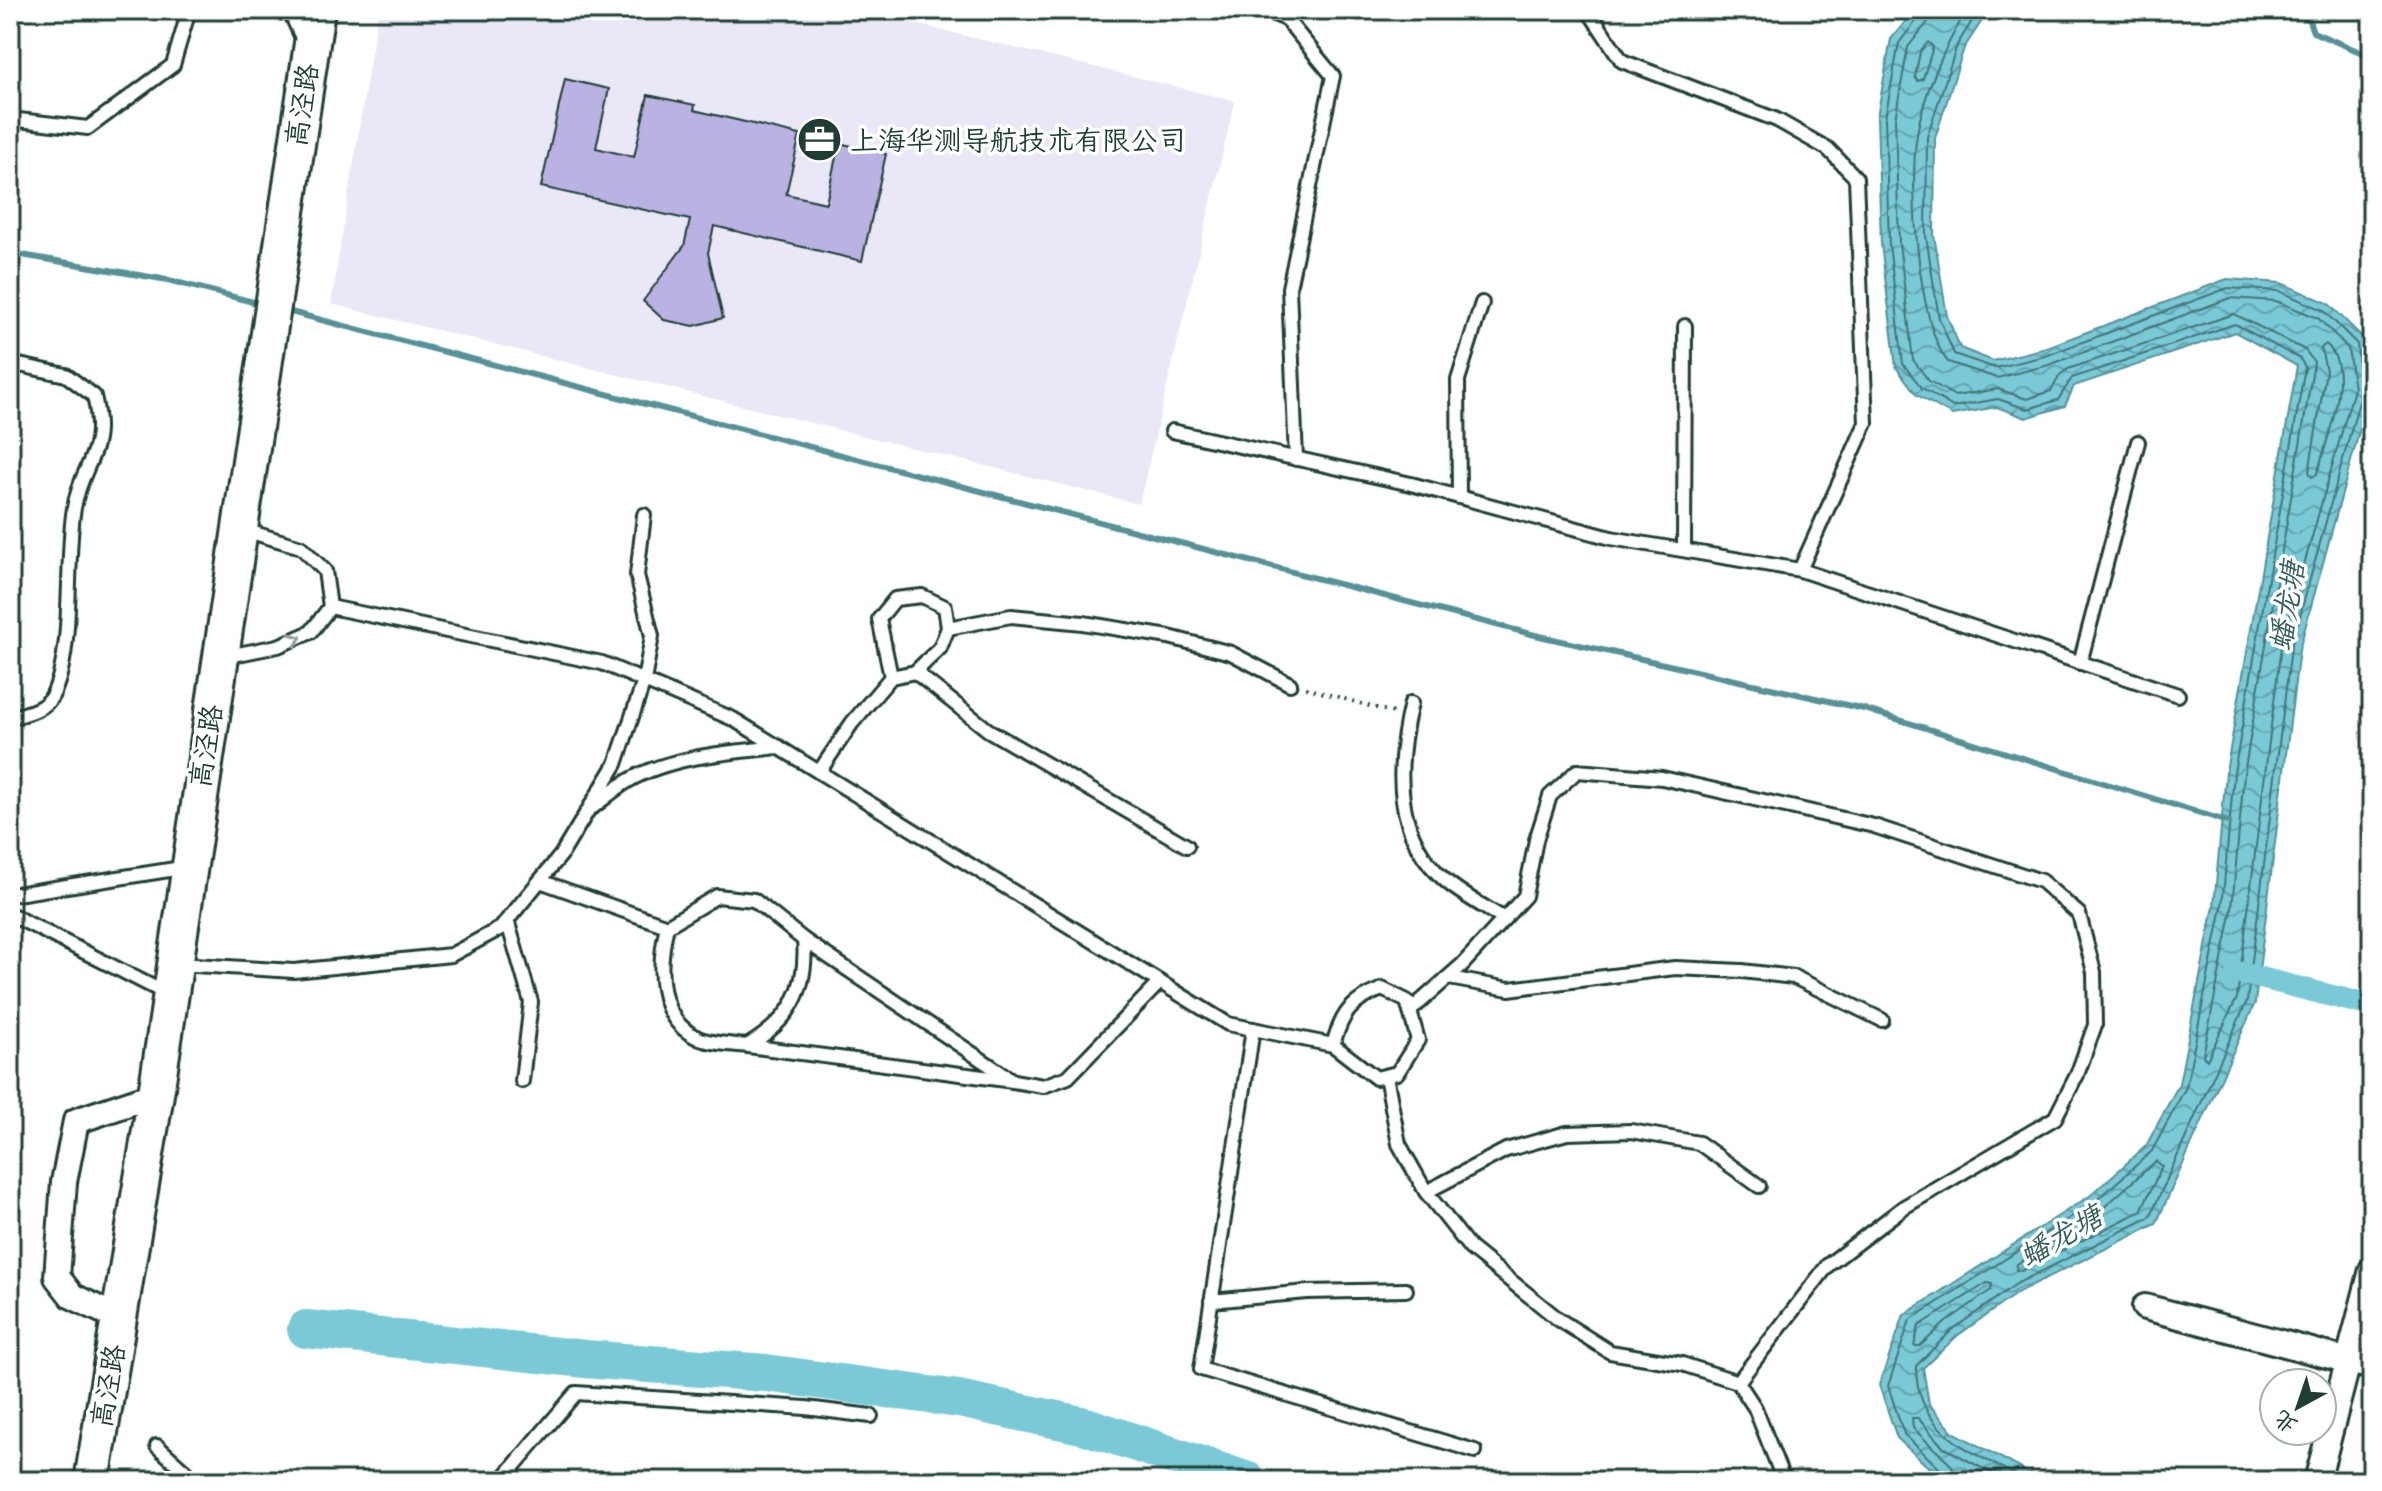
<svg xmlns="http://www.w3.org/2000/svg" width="2382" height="1491" font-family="Sriracha,'LXGW WenKai TC',sans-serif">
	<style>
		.built { fill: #eae8f7 }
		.water { fill: url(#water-waves); stroke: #569196; stroke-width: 2 }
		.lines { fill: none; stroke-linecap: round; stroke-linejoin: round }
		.shore { stroke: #437575; stroke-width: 2 }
		.stream { stroke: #569196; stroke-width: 6 }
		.canal { stroke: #7ac9d7; stroke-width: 22 }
		.river { stroke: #7ac9d7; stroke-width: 38 }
		.building { fill: #bab2e3; stroke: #1f3d34; stroke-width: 2 }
		.service-casing { stroke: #1f3d34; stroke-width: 18 }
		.minor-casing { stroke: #1f3d34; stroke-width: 30 }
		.secondary-casing { stroke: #1f3d34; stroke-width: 40 }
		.path { stroke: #1f3d34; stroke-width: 4; stroke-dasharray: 2 6; stroke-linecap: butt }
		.service { stroke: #fff; stroke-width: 12 }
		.minor { stroke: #fff; stroke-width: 24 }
		.secondary { stroke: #fff; stroke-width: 34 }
		.oneway { stroke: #8f9e9a }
		.labels { text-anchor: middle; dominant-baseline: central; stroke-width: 7; stroke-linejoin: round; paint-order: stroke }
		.street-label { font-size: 28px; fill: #1f3d34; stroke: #fff }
		.poi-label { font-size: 28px; fill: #1f3d34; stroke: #fff; text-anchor: start }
		.water-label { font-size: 30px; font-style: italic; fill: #36605d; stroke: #fff }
	</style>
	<defs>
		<pattern id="water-waves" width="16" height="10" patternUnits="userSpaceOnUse" patternTransform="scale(2)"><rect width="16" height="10" fill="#7ac9d7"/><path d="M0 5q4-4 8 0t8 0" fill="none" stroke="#63a4af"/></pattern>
	</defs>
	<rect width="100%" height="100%" fill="#fff"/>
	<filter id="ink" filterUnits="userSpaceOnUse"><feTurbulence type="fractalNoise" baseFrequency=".0125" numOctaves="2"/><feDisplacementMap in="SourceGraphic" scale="16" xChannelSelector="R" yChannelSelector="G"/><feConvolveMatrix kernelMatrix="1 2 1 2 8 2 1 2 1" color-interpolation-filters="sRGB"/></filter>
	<g filter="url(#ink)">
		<path class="built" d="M378,10h480l377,91 -96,403 -808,-200z"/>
		<path class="water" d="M1915,10h74l-25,38 -29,90 -1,97 13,81 13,32 33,13 49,-12 185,-70 54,4 47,20 38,38 3,55 -70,254 -44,353 -99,221 -136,67 -63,45 -34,32 6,36 24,28 91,49h-101l-46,-43 -18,-53 25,-70 187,-120 55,-49 33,-62 35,-178 12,-134 71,-406 -62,-34 -161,54 -9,20 -39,12 -29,-11 -45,8 -35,-20 -21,-28 -15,-123 -4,-127 14,-78z"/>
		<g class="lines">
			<g class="shore">
				<path d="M1920,10l-1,7 -20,26 -14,75 4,126 14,120 19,24 31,19 45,-8 29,10 31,-9 14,-22 163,-54 65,35 5,8 -71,406 -12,134 -36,180 -34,64 -56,50 -186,119 -22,66 16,48 40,39 3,8"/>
				<path d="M1930,10l-2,12 -20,25 -13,72 4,124 14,117 16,21 26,15 43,-7 29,10 24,-8 9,-16 8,-6 166,-55 71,36 9,12 -70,412 -12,135 -29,147 4,4 30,-62 44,-352 73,-257 -6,-41 -30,-30 -42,-17 -46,-3 -181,67 -52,13 -49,-16c-31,-37 -39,-180 -31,-228 7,-42 28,-88 50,-124"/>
				<path d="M1979,10l-22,35 -30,92 -1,99 13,82 15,36 41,14 50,-12 183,-68 51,3 44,19 34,34 3,34 8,10 -8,10 -69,250 -44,353 -97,216 -134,67 -64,46 -36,36c0,69 58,86 111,115"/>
				<path d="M1928,42l5,5 -10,32 -5,2 -3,-4 5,-25z"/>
				<path d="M2326,344c30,25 0,97 -9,130l-5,3 -3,-5 17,-101 -5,-23z"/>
				<path d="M2156,1161l6,5 -21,45 -120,60 -5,-1 1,-6 84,-54z"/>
				<path d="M1987,1283l5,1 -1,6 -45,32 -26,24h-6l5,-20z"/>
				<path d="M1957,1481l-5,-15 -39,-38 -1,-10h6l25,29 63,34"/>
			</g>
			<g class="stream">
				<path d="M2305,10l8,22 59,25"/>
				<path d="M10,253l158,27 93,24"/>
				<path d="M283,310l1252,325 329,74 365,113"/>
			</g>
			<path class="canal" d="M2237,972l135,34"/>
			<path class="river" d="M306,1329l279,30 181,14 193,26 127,27 162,55"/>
		</g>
		<path class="building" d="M565,79l44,10 -13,59 38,9 14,-62 47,10 -1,5 106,25 -14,59 40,9 13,-60 47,11 -24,107 -148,-35 -6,27 15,65 -29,8 -30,-6 -21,-19 41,-55 6,-26 -149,-33z"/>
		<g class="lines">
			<defs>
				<g id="service">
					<path d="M289,10l14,30"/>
					<path d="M1264,10l22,9 47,57 -44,212 7,171"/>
					<path d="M10,119l78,9 85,-63 16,-55"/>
					<path d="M10,363l56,12 28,21c14,59 -12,64 -20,112 -9,51 1,145 -22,188 -7,14 -28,18 -42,22"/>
					<path d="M1172,431l239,53 200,54 189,32 66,-147 -10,-245 -28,-29 -51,-29 -155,-59 -34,-51"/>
					<path d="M1459,497l-1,-117 24,-77"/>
					<path d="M1684,550l1,-224"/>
					<path d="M1800,570l378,125"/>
					<path d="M330,607l272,56 131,56 495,305 105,21 43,33 21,-5 21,-33 -11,-39 -25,-12c-30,12 -40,23 -49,56"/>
					<path d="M948,628l63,-12 72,7 86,14 62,16 59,31"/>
					<path d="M223,657l55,-11 33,-14 19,-25 -5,-36 -24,-24 -57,-17"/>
					<path d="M2080,663l58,-221"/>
					<path d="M915,672l73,58 199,116"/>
					<path d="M1411,703c-15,62 -19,133 36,179 17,14 38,25 57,37"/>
					<path d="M819,772l33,-49 39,-46 24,-5 25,-24 8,-20 -3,-21 -23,-11 -27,3 -16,20 12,58"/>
					<path d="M593,807c12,-9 23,-19 35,-26 42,-25 104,-29 151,-34"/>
					<path d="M540,881l127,45 50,-30 37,4 50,40c4,50 -14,81 -57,106 -15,-2 -36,-2 -49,-8 -43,-20 -40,-74 -31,-112"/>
					<path d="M10,895l178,-28"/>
					<path d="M10,914l157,80"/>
					<path d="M507,920l24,82 -9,79"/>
					<path d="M178,964l116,7 157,-16 50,-27 60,-73 55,-91 28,-83 8,-45 -15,-61 7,-60"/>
					<path d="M1449,978l60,11 166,-21 67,3 52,6 88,43"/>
					<path d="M1410,1011l52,-46 63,-69 11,-56 14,-44 27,-25 85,7 212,48 167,55 38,33 15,58 1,53 -18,50 -22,43 -151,89 -76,58 -90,117 17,26 29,73"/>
					<path d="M1253,1029l-52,340 274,82"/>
					<path d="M748,1046l265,35 -209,-141"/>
					<path d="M1386,1076l13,68 27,48 44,56 88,71 52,33 72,12 56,18"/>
					<path d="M1013,1081l30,5 25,-9 92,-95"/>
					<path d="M1426,1192l80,-42 61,-17 64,-2 68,12 60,43"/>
					<path d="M1211,1301l96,-9 99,-2"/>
					<path d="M157,1446l39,35"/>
					<path d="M501,1481l75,-88 230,15 65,8"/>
				</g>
				<g id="minor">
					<path d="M2145,1307l227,60"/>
					<path d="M120,1319l-48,-23 -15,-19 7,-95 12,-61 80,-27"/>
					<path d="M2317,1481l55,-211"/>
				</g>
				<path id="secondary" d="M92,1481l64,-387 161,-1084"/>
			</defs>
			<use href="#service" class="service-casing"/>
			<use href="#minor" class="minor-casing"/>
			<use href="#secondary" class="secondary-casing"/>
			<path class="path" d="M1306,688l88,25"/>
			<use href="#service" class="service"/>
			<use href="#minor" class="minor"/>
			<use href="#secondary" class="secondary"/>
		</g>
		<defs><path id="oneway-chevron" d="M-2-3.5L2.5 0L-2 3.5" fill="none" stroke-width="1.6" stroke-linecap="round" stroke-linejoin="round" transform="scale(2)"/></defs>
		<use class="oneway" href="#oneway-chevron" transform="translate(296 639) rotate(-23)"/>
	</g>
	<defs>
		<symbol id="office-disc" viewBox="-11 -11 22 22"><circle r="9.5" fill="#1f3d34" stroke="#fff"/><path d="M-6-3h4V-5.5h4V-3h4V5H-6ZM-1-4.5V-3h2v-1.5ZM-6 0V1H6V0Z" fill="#fff"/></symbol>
	</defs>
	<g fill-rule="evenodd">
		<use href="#office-disc" x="794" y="114" width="51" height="51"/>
	</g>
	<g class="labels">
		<g class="street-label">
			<text transform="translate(302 105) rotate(-81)">高泾路</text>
			<text transform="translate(206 746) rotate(-81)">高泾路</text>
			<text transform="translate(108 1386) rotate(-80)">高泾路</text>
		</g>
		<g class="poi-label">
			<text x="850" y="140">上海华测导航技术有限公司</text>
		</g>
		<g class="water-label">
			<text transform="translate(2287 606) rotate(-81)">蟠龙塘</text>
			<text transform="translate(2061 1236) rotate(-30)">蟠龙塘</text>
		</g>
	</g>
	<rect width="2382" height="1491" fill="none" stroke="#fff" stroke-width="40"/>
	<rect x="20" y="20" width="2342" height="1451" fill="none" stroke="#1f3d34" stroke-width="3" filter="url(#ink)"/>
	<g transform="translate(2298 1407) rotate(220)"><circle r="38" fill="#ffffff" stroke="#a5b1ae" stroke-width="2"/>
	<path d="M0-6L14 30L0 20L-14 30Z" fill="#1f3d34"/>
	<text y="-12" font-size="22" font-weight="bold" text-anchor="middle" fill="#1f3d34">北</text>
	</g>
</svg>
